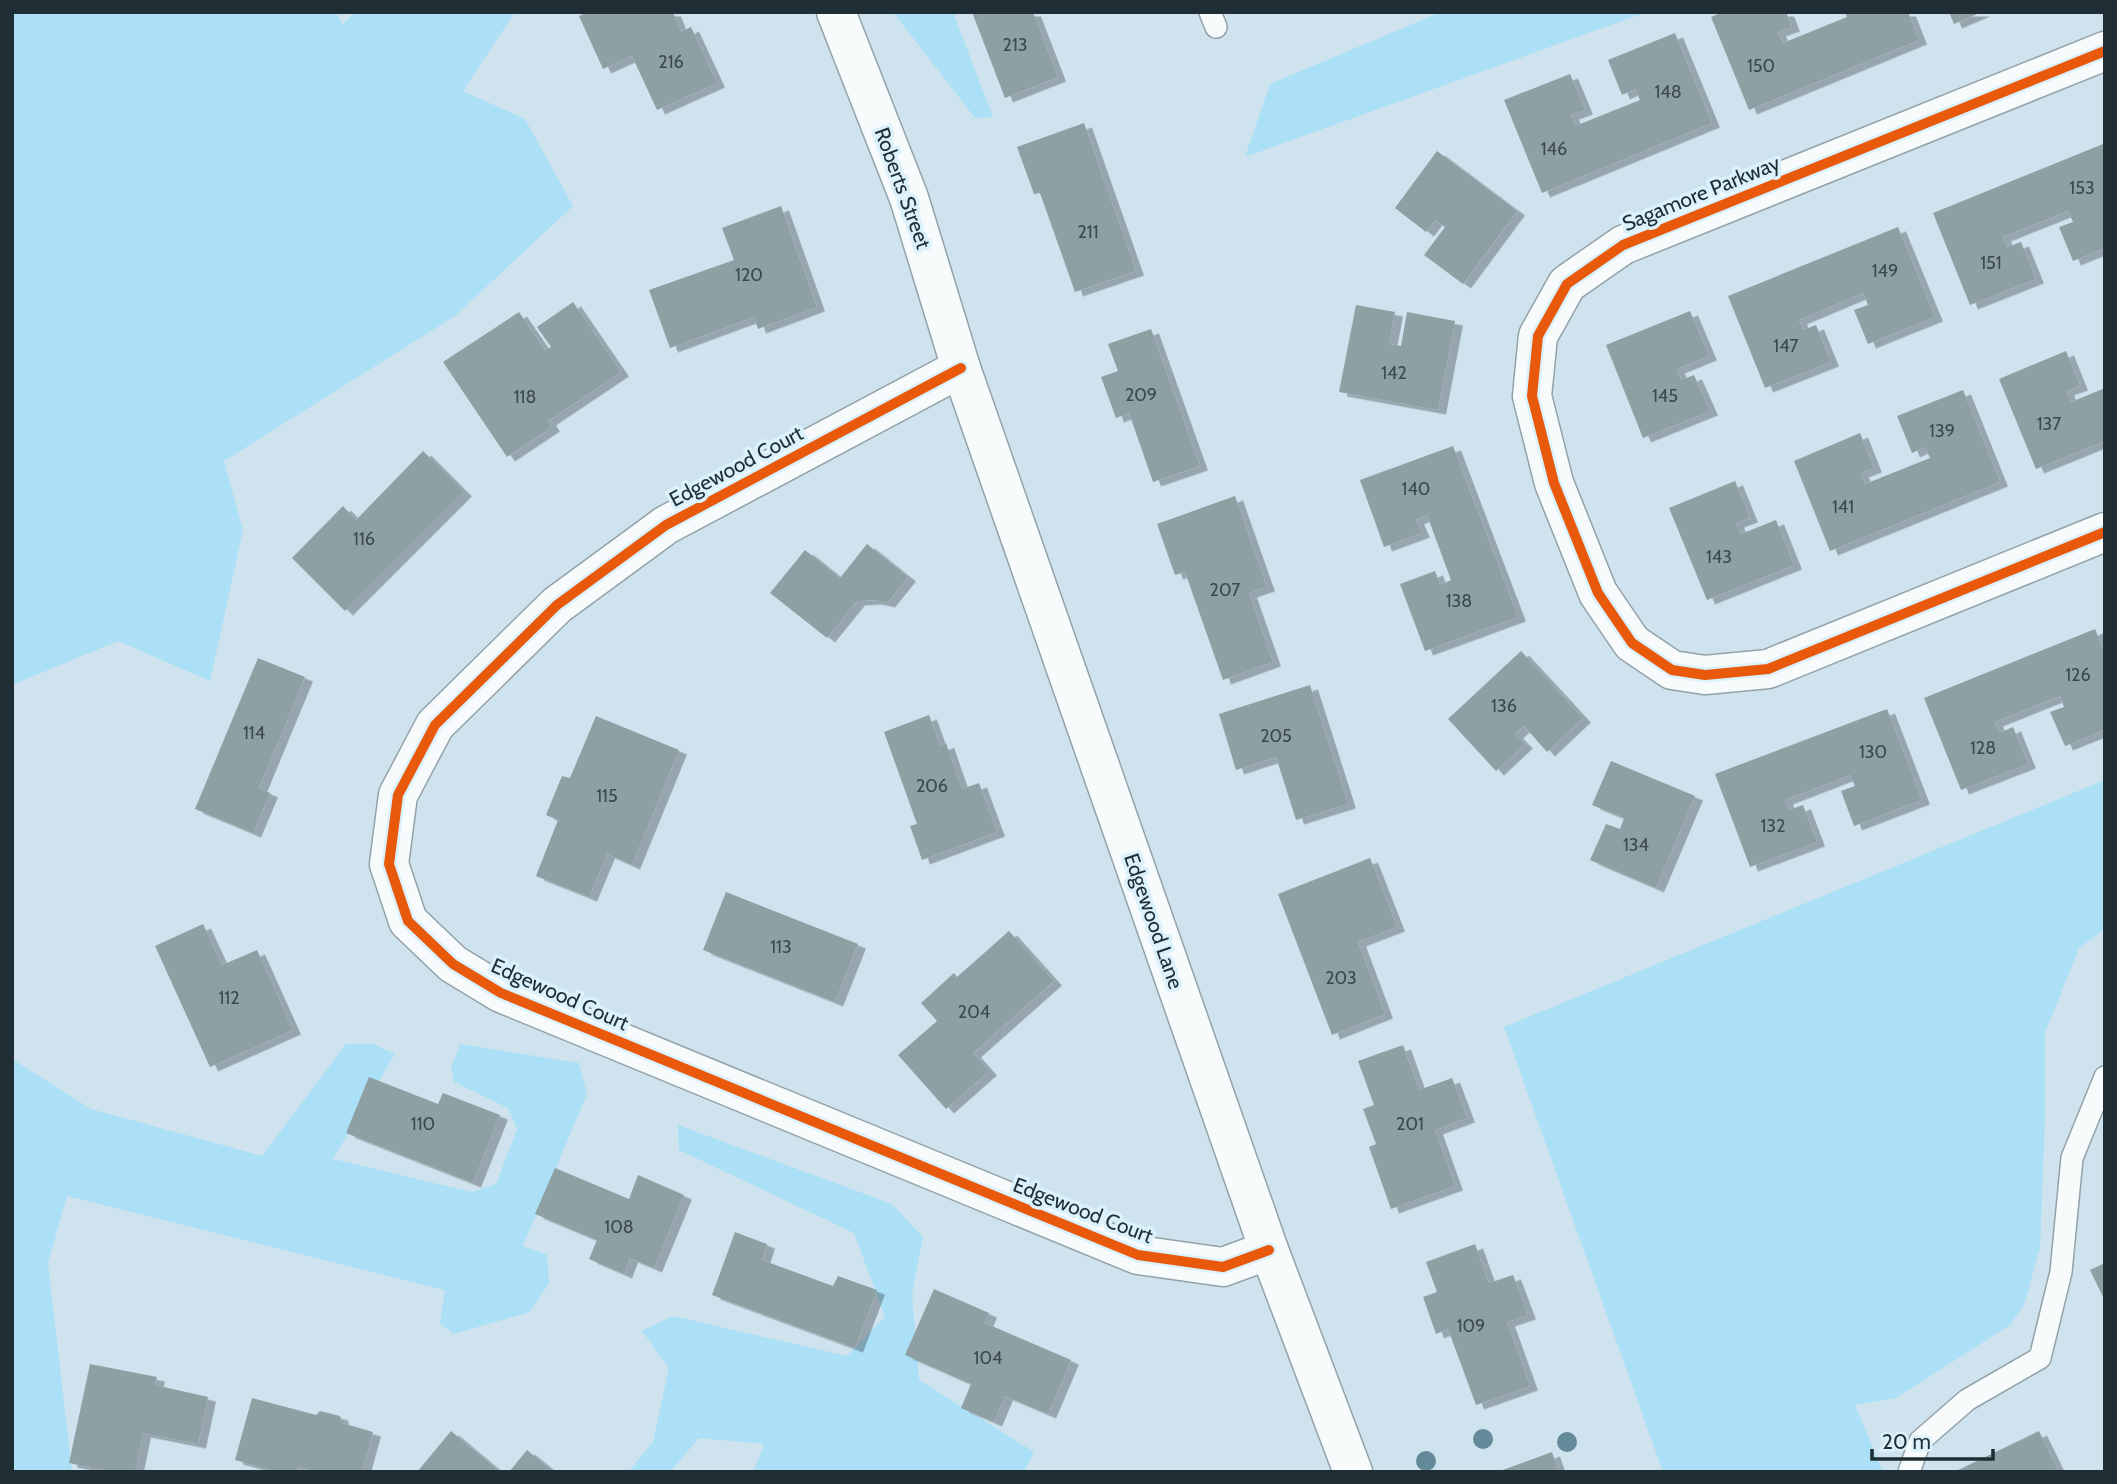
<svg xmlns="http://www.w3.org/2000/svg" width="2117" height="1484" font-family="Cabin,sans-serif">
	<style>
		.green { fill: #ace0f6 }
		.building { fill: #8ea0a4; filter: url(#shadow) }
		.lines { fill: none; stroke-linecap: round; stroke-linejoin: round }
		.lane-casing { stroke: #92a2a9; stroke-width: 24 }
		.street-casing { stroke: #92a2a9; stroke-width: 41 }
		.lane { stroke: #f8fbfc; stroke-width: 21 }
		.street { stroke: #f8fbfc; stroke-width: 38 }
		.cycleway-casing { stroke: #dbf2fd; stroke-width: 15 }
		.cycleway { stroke: #e8590c; stroke-width: 10 }
		.tree { fill: #648998 }
		.labels { text-anchor: middle; dominant-baseline: central; stroke-width: 7; stroke-linejoin: round; paint-order: stroke }
		.number-label { font-size: 18px; fill: #3a4a50 }
		.street-label { font-size: 21px; fill: #1e2e34; stroke: #dbf2fd }
	</style>
	<defs>
		<filter id="shadow"><feDropShadow dx="8" dy="4.5" stdDeviation="0" flood-color="#0004"/></filter>
	</defs>
	<rect width="100%" height="100%" fill="#cee3ed"/>
	<g class="green">
		<path d="M12,12h324l6,13 13,-13h160l-52,79 62,28 48,87 -118,110 -231,145 19,69 -33,151 -92,-40 -106,44z"/>
		<path d="M893,12h60l40,105 -18,1z"/>
		<path d="M1441,12h206l-402,145 25,-73z"/>
		<path d="M2105,780v149l-26,19 -34,85v84l-5,131 -16,57 -14,20 -114,73 -41,7 28,67h-220l-159,-445z"/>
		<path d="M346,1044h27l22,10 -62,105 139,33 24,-8 21,-55 -9,-21 -54,-26 -3,-15 9,-23 119,19 8,31 -64,152 24,9 2,28 -19,29 -77,22 -13,-11 5,-33 -378,-94 -19,67 24,209h-60v-413l79,50 171,47z"/>
		<path d="M678,1125l214,79 31,33 -11,57 7,86 115,72 -10,20h-271l11,-28 -65,-6 -29,34h-42l25,-30 16,-74 -27,-37 31,-15 174,40 38,-39 -31,-84 -175,-83z"/>
	</g>
	<g class="building">
		<path d="M588,12h85l8,20 10,-5 26,56 -60,27 -25,-54 -29,13 -24,-53z"/>
		<path d="M972,12h61l25,65 -53,21z"/>
		<path d="M1723,12h63l6,15 -14,5 5,11 64,-26 -2,-5h63l11,28 -170,70 -38,-93z"/>
		<path d="M1949,12h33l-28,12z"/>
		<path d="M1675,33l37,90 -170,70 -38,-93 66,-26 15,36 -14,5 4,11 65,-26 -5,-11 -13,6 -14,-35z"/>
		<path d="M1084,123l52,148 -61,21 -35,-99 -6,1 -17,-47z"/>
		<path d="M2103,144l2,104 -32,13 -14,-34 14,-5 -5,-11 -65,26 4,10 14,-5 15,37 -66,26 -37,-92z"/>
		<path d="M1437,151l80,60 -54,73 -39,-29 21,-28 -10,-7 -9,12 -31,-24z"/>
		<path d="M781,206l36,101 -59,22 -4,-12 -84,31 -21,-58 85,-30 -12,-32z"/>
		<path d="M1898,227l37,90 -67,27 -14,-34 14,-5 -5,-12 -64,27 4,10 13,-5 15,37 -66,26 -37,-92z"/>
		<path d="M573,302l48,70 -73,49 4,6 -45,30 -64,-95 76,-50 26,38 6,-3 -14,-20z"/>
		<path d="M1356,305l39,7 -6,32 12,2 6,-34 48,9 -17,89 -99,-18z"/>
		<path d="M1690,311l19,45 -32,13 4,11 13,-5 16,36 -67,27 -37,-93z"/>
		<path d="M1151,329l49,137 -47,16 -24,-69 -13,5 -15,-41 17,-6 -10,-27z"/>
		<path d="M2066,351l14,35 -14,5 5,11 34,-14v53l-69,28 -37,-90z"/>
		<path d="M1963,390l37,92 -170,69 -36,-90 66,-28 14,35 -13,5 4,11 65,-26 -5,-11 -13,6 -15,-37z"/>
		<path d="M1453,446l65,171 -93,34 -25,-67 35,-13 5,14 11,-5 -24,-65 -11,5 6,13 -38,14 -24,-67z"/>
		<path d="M423,451l41,41 -119,119 -53,-53 51,-52 13,14z"/>
		<path d="M1735,481l15,37 -14,5 5,11 35,-14 18,45 -87,35 -38,-92z"/>
		<path d="M1235,496l32,91 -18,6 24,69 -50,18 -38,-108 -10,3 -18,-51z"/>
		<path d="M867,544l41,33 -21,26 -13,-3 -17,1 -30,37 -57,-45 35,-43 35,28z"/>
		<path d="M2095,629l10,25v76l-40,16 -15,-34 14,-5 -4,-11 -65,26 4,11 14,-6 15,37 -67,26 -37,-92z"/>
		<path d="M1521,651l62,67 -36,34 -23,-26 -9,8 10,10 -29,27 -48,-52z"/>
		<path d="M258,658l47,19 -46,111 11,5 -17,40 -58,-24z"/>
		<path d="M1310,685l38,119 -52,16 -20,-63 -40,13 -17,-56z"/>
		<path d="M1887,709l35,91 -68,26 -13,-35 14,-5 -5,-11 -65,25 4,10 14,-5 14,37 -67,25 -35,-93z"/>
		<path d="M929,715l11,31 6,-3 16,46 17,-6 18,49 -75,28 -12,-34 7,-2 -33,-92z"/>
		<path d="M596,716l83,34 -47,115 -25,-11 -18,43 -53,-21 22,-56 -12,-5 16,-39 8,2z"/>
		<path d="M1611,761l84,35 -39,92 -66,-28 16,-36 14,5 4,-11 -32,-13z"/>
		<path d="M1370,858l27,69 -39,15 27,72 -53,21 -54,-141z"/>
		<path d="M726,892l132,52 -23,58 -132,-52z"/>
		<path d="M203,924l19,41 35,-15 36,80 -83,37 -55,-121z"/>
		<path d="M1009,931l45,50 -81,72 16,18 -43,38 -48,-54 39,-34 -16,-18 33,-30 3,4z"/>
		<path d="M1403,1045l16,45 33,-12 15,40 -32,12 20,56 -64,23 -22,-62 7,-3 -13,-35 11,-4 -16,-44z"/>
		<path d="M369,1077l69,27 5,-11 57,22 -27,68 -127,-50z"/>
		<path d="M555,1168l74,31 9,-24 46,20 -30,73 -24,-10 -6,16 -35,-15 8,-19 -62,-26z"/>
		<path d="M735,1232l32,12 -5,16 71,26 5,-10 39,14 -22,58 -143,-53z"/>
		<path d="M1475,1244l14,39 24,-8 15,40 -21,7 23,64 -54,19 -28,-76 -12,5 -13,-37 14,-5 -11,-30z"/>
		<path d="M2105,1263v38l-15,-31z"/>
		<path d="M934,1289l55,24 -4,10 86,37 -23,54 -43,-18 -11,26 -33,-14 10,-24 -66,-29z"/>
		<path d="M90,1364l67,13 -2,8 53,12 -10,47 -55,-11 -8,39h-22l-44,-9z"/>
		<path d="M252,1398l64,17 4,-4 20,5 2,7 31,9 -11,40h-47l-17,-5 -1,5h-19l-43,-12z"/>
		<path d="M451,1431l49,41h-83z"/>
		<path d="M2039,1431l20,41h-105z"/>
		<path d="M527,1450l27,22h-45z"/>
		<path d="M1552,1452l7,20h-59v-1z"/>
	</g>
	<g class="lines">
		<defs>
			<g id="lane">
				<path d="M1210,12l6,15"/>
				<path d="M1909,1472l11,-31 47,-41 73,-42 21,-86 11,-114 33,-81"/>
			</g>
			<g id="street">
				<path d="M836,12l73,186 52,170 308,882 84,222"/>
				<path d="M2105,51l-482,194 -56,39 -29,52 -6,60 22,87 44,110 34,50 40,27 33,5 63,-6 337,-137"/>
				<path d="M961,368l-295,157 -109,80 -122,120 -37,70 -9,69 19,57 45,43 48,29 637,262 85,12 46,-17"/>
			</g>
		</defs>
		<use href="#lane" class="lane-casing"/>
		<use href="#street" class="street-casing"/>
		<use href="#lane" class="lane"/>
		<use href="#street" class="street"/>
		<defs>
			<g id="cycleway">
				<path d="M2105,51l-482,194 -56,39 -29,52 -6,60 22,87 44,110 34,50 40,27 33,5 63,-6 337,-137"/>
				<path d="M961,368l-295,157 -109,80 -122,120 -37,70 -9,69 19,57 45,43 48,29 637,262 85,12 46,-17"/>
			</g>
		</defs>
		<use href="#cycleway" class="cycleway-casing"/>
		<use href="#cycleway" class="cycleway"/>
	</g>
	<g class="tree">
		<circle cx="1483" cy="1439" r="10"/>
		<circle cx="1567" cy="1442" r="10"/>
		<circle cx="1426" cy="1461" r="10"/>
	</g>
	<g class="labels">
		<g class="number-label">
			<text x="1015" y="45">213</text>
			<text x="671" y="62">216</text>
			<text x="1761" y="66">150</text>
			<text x="1668" y="92">148</text>
			<text x="1554" y="149">146</text>
			<text x="2082" y="188">153</text>
			<text x="1088" y="232">211</text>
			<text x="1991" y="263">151</text>
			<text x="1885" y="271">149</text>
			<text x="749" y="275">120</text>
			<text x="1786" y="346">147</text>
			<text x="1394" y="373">142</text>
			<text x="1141" y="395">209</text>
			<text x="1665" y="396">145</text>
			<text x="525" y="397">118</text>
			<text x="2049" y="424">137</text>
			<text x="1942" y="431">139</text>
			<text x="1416" y="489">140</text>
			<text x="1843" y="507">141</text>
			<text x="364" y="539">116</text>
			<text x="1719" y="557">143</text>
			<text x="1225" y="590">207</text>
			<text x="1459" y="601">138</text>
			<text x="2078" y="675">126</text>
			<text x="1504" y="706">136</text>
			<text x="254" y="733">114</text>
			<text x="1276" y="736">205</text>
			<text x="1983" y="748">128</text>
			<text x="1873" y="752">130</text>
			<text x="932" y="786">206</text>
			<text x="607" y="796">115</text>
			<text x="1773" y="826">132</text>
			<text x="1636" y="845">134</text>
			<text x="781" y="947">113</text>
			<text x="1341" y="978">203</text>
			<text x="229" y="998">112</text>
			<text x="974" y="1012">204</text>
			<text x="423" y="1124">110</text>
			<text x="1410" y="1124">201</text>
			<text x="619" y="1227">108</text>
			<text x="1471" y="1326">109</text>
			<text x="988" y="1358">104</text>
		</g>
		<g class="street-label">
			<text transform="translate(903 188) rotate(70)">Roberts Street</text>
			<text transform="translate(1701 193) rotate(-22)">Sagamore Parkway</text>
			<text transform="translate(736 466) rotate(-28)">Edgewood Court</text>
			<text transform="translate(1154 921) rotate(71)">Edgewood Lane</text>
			<text transform="translate(560 994) rotate(24)">Edgewood Court</text>
			<text transform="translate(1083 1210) rotate(21)">Edgewood Court</text>
		</g>
	</g>
	<rect width="2117" height="1484" fill="none" stroke="#1e2e34" stroke-width="28"/>
	<path d="M1872 1449v10h121v-10" fill="none" stroke="#1e2e34" stroke-width="3.5"/>
	<text x="1882" y="1449" font-size="21" fill="#1e2e34" stroke="#dbf2fd" stroke-width="5" paint-order="stroke">20 m</text>
</svg>
